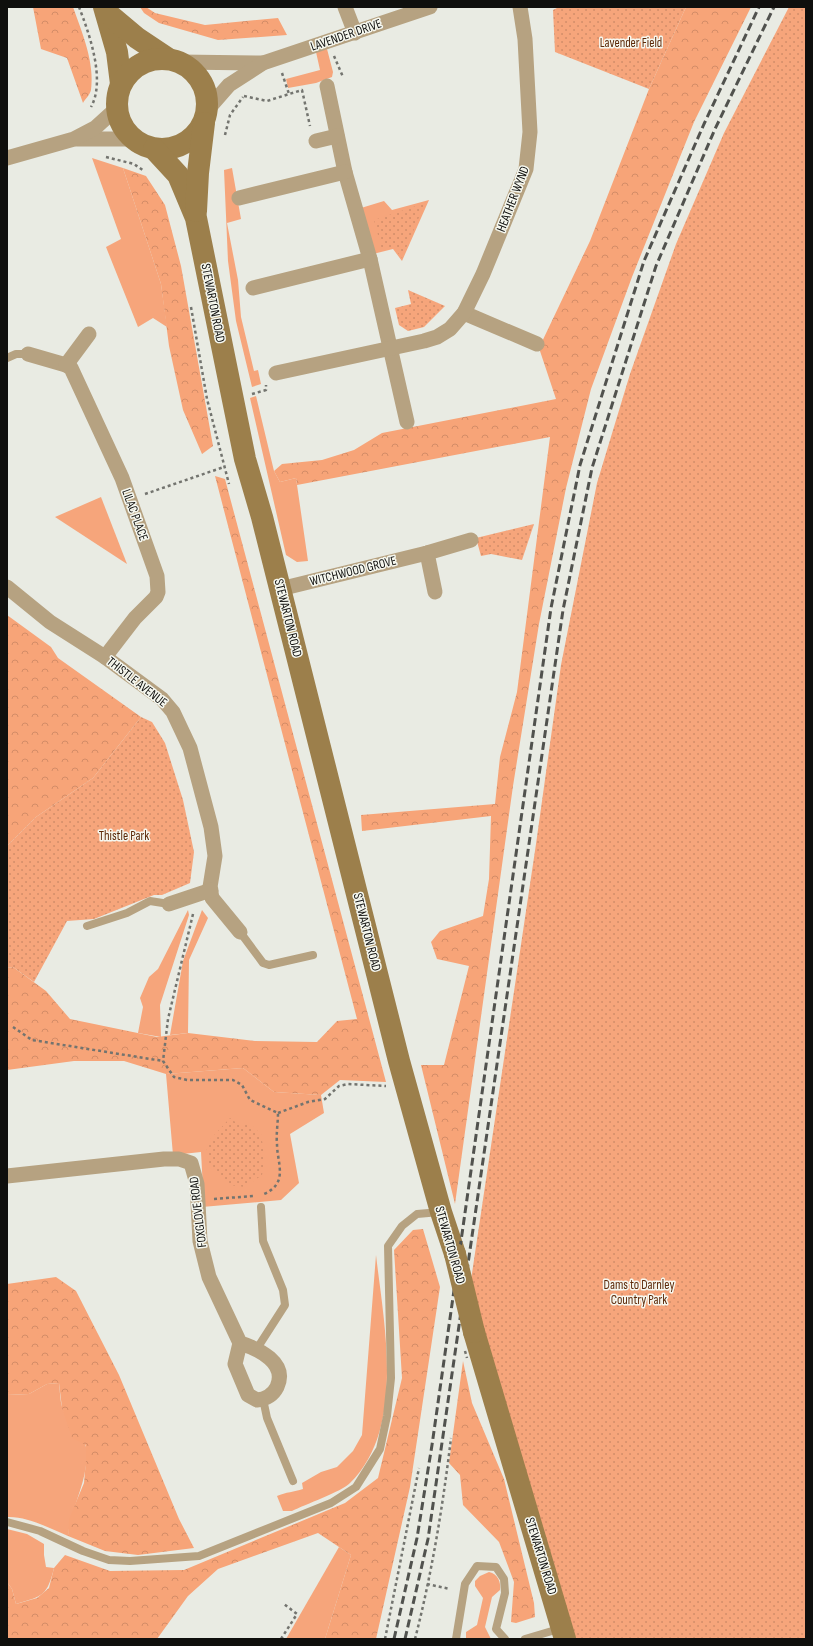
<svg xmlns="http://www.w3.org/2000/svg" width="813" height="1646" font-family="'Sofia Sans Condensed',sans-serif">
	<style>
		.green { fill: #f6a57b }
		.forest { fill: url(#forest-crowns) }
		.park { fill: url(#park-dots) }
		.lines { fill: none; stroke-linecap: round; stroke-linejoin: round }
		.path { stroke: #73746f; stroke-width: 2.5; stroke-dasharray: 3 3; stroke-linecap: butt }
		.lane { stroke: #b6a281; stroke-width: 8 }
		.street { stroke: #b6a281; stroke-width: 15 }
		.secondary { stroke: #9c7f4b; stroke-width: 22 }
		.rail { stroke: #51524e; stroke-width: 3; stroke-dasharray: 8 4; stroke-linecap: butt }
		.path-bridge { stroke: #73746f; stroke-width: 2.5; stroke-dasharray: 3 3; stroke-linecap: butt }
		.secondary-bridge { stroke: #9c7f4b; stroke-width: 22 }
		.labels { text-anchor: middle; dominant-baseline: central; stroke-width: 3; stroke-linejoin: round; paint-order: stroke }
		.street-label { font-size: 13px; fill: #0f0f0d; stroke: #f6f8f0 }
		.park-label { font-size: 13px; fill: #5c2807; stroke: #f6f8f0 }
	</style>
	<defs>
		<pattern id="forest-crowns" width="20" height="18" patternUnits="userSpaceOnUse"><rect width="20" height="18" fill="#f7a478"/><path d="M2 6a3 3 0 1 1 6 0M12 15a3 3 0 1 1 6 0" fill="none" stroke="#d38c67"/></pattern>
		<pattern id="park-dots" width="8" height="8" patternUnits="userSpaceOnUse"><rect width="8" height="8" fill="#f6a57b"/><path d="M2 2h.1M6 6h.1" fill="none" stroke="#d28d69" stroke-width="1.8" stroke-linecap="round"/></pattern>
	</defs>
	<rect width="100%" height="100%" fill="#e9ebe3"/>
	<g class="green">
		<path d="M327,49l6,23 -1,5 -16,6 -28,5 -2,-9 34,-9 -4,-18z"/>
		<path d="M92,158l31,10 38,116 6,43 -14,-9 -15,9 -32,-80 15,-8z"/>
		<path d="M232,168l9,51 -14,4 11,57 3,37 13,54 4,-1 3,14 -9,3 -16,-66 -8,-60 -4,-91z"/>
		<path d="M429,200l-27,61 -9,-12 -20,5 -12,-46 23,-7 8,9z"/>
		<path d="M256,396l18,75 6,11 16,-4 12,83 -11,1 -11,-7 -36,-157z"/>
		<path d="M101,497l26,67 -72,-47z"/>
		<path d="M188,910l1,5 -29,90 1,32 -23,-4 5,-26 -3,-9 9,-21 9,-8z"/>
		<path d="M202,910l6,8 -19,42 -1,73 -18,2 13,-74z"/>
		<path d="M243,1068l31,24 47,3 3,18 -34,21 9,49 -18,17 -79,7 1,-18 -2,-37 -28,3 -7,-81z"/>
		<path d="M376,1255c8,70 30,173 -26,228 -7,8 -46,22 -58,28h-9l-6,-15c9,-4 17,-4 26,-7l-1,-6 19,-11 16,-5 16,-16 9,-16z"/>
		<path d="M59,1383c1,8 1,17 3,24 4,14 22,25 24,40 4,32 -15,58 -18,89 -19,-8 -41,-20 -61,-19v-122l22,-1 18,-10z"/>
		<path d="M7,1529l20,5 17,10v11l2,12 8,1c-7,28 -11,28 -38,36l-4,-15 -5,-7z"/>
		<path d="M339,1547l12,8 -26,84h-39z"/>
		<path d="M489,1572c9,2 12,10 11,18l-8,7 -7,30 6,12h-25v-7l11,-7 6,-27 -8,-12v-5l5,-5z"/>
	</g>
	<g class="forest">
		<path d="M33,7h40c9,25 22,56 18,83 -1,5 -6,9 -8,13l-16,-45 -26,-9z"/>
		<path d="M140,7h6l9,6 50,12 73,-7 9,17 -69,5 -59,-17 -15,-10z"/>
		<path d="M686,7h65l-57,115 -62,155 -41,112 -25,99 -27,136 -26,162 -58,418 -34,-139h23l25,-99 -32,-7 -6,-17 9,-11 43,-15 6,-37 2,-63 -129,15 -1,-16 134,-11 5,-47 17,-65 33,-255 -253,48 -1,-7 -16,4 -6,-11 8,-7 40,-4 32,-10 28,-17 174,-34 -17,-51 51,-107 59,-152z"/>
		<path d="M123,168l23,8 19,29 16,61 32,180 -11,8 -19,-44 -14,-64 -8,-62z"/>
		<path d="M215,476l10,3 161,603 -46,-2 -19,15 -47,-3 -31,-24 -77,6 -42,-13h-50l-67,9v-102l6,-1 33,24 24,28 87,18 31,-4 67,8 62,1 20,-21 20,-2z"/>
		<path d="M7,615l44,32 7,11 83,59 -48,61 -57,39 -29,29z"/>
		<path d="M423,1229l17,58 -30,200 -34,152h-51l26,-84 -33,-22 -100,36 -30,27 -31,43h-150v-57l5,7 4,15 21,-6 12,-10 5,-20 11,-13 45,16 74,-1 161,-67 33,-25 24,-100 -8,-128 19,-20z"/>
		<path d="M56,1277l20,14 43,84 60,144 15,29 -56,7 -33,-4 -37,-15 1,-17 15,-36 2,-23v-15l-14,-7 -10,-30 -3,-25 -12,1 -18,10 -22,1v-111z"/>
		<path d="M463,1361l9,42 32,76 30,124 1,14 -19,6 -5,-1 3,-40 -15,-40 -36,-37 -3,-30 -11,-12z"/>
	</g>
	<g class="park">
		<path d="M559,7h127l-37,82 -94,-37 -2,-42z"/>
		<path d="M789,7h17v1632h-242l-93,-359 65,-436 25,-179 36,-182 33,-109 46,-130 48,-111z"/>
		<path d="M425,203l-23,55 -9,-11 -11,3 -8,-30z"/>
		<path d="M408,290l37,16 -21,21 -16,4 -9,-6 -4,-17 16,-4z"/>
		<path d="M534,524l-12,36 -31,-6 -10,2 -5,-18z"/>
		<path d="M141,717l11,5 13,21 18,57 11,52 -4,31 -28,12h-8l-60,24 -27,2 -33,61 -21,-15 -6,1v-122l29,-29 57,-39z"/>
		<path d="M230,1118l8,6 10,-2 13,12 4,26 -3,15 -17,12 -16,-2 -20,-21 -3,-20z"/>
	</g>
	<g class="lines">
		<g class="path">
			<path d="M79,7c10,26 27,73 12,100"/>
			<path d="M334,56l9,21"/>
			<path d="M282,73l7,21"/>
			<path d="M244,96l23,5 35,-11 8,36"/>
			<path d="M225,135l5,-20 13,-18"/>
			<path d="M106,157l28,7 10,7"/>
			<path d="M191,307l16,92 22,85"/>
			<path d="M252,394l14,-4v-5"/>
			<path d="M145,494l79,-27"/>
			<path d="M193,914l-25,105 -5,42 11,16 13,3h46l9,5 8,15 28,13c0,10 -2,21 -1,31 0,19 12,39 -13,50"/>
			<path d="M13,1027l19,13 131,21"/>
			<path d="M278,1113l30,-11 17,-3 14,-13 9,-2 38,2"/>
			<path d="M214,1199l39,-3"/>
			<path d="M427,1584l23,5"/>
			<path d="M281,1639l16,-25 -13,-10"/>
			<path d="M385,1639l34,-171"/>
			<path d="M415,1639c17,-66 28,-134 36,-201"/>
		</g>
		<g class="lane">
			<path d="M7,358l9,-4h12"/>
			<path d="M87,926l40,-13 23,-12 19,3"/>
			<path d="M240,932l23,31 6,2 44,-10"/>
			<path d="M256,1350l29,-45 -2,-15 -20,-49 -2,-34"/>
			<path d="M263,1399l4,19 26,63"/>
			<path d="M7,1522l33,9 43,20 26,9 21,1 69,-5 132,-53 25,-16 24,-38 7,-33 4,-38 -3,-132 14,-20 15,-12 23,-2"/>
			<path d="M456,1639l9,-55 12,-18 19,1 8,12 1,14 -9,36 9,10"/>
			<path d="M525,1639l37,-11"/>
		</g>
		<g class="street">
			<path d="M345,7l10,26"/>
			<path d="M180,62l83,1"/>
			<path d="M327,86l18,86 25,87 37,163"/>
			<path d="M208,109l21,-24 34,-22 167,-56"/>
			<path d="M77,139h58"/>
			<path d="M316,141l21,-5"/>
			<path d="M7,158l67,-19 21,-11 22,-20"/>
			<path d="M239,198l106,-26"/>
			<path d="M253,288l117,-29"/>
			<path d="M464,313l73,31"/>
			<path d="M28,354l38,11 5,3 51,110 35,98 1,16 -2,5 -21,21 -30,39"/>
			<path d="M66,365l23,-31"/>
			<path d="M276,373l148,-32 13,-4 13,-8 14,-16 19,-39 43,-105 4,-37 -5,-93 -5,-32"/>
			<path d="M427,553l8,39"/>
			<path d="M7,587l43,35 55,35 57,42 11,13 17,36 21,79 4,29 -5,31 2,11 28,34"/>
			<path d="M280,589l147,-36 44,-13"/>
			<path d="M169,904l42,-14"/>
			<path d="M7,1176l157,-17h15l12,4 6,21 3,57 9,36 31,66 -5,21 13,31 9,5c9,-1 16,-5 20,-13 11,-24 -18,-38 -37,-44"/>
		</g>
		<g class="secondary">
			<path d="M104,7l13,45 4,32"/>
			<path d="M106,12l31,26 30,20"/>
			<circle cx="162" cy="104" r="45"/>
			<path d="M154,149l24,26 18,43 49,241 17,58 137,544 42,151 14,42"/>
			<path d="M196,211l2,-38 6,-50"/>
			<path d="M474,1332l91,307"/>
		</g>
		<g class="rail">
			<path d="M394,1639l23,-101 15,-93 119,-837 29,-143 64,-204 60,-137 55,-117"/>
			<path d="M405,1639l23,-100 135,-929 29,-142 64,-202 59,-137 59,-122"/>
		</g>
		<path class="path-bridge" d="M465,1351l2,7"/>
		<path class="secondary-bridge" d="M455,1254l19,78"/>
	</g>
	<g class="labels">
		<g class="street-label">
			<text transform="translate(346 35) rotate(-19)">LAVENDER DRIVE</text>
			<text transform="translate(513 199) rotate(-69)">HEATHER WYND</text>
			<text transform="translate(213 303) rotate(79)">STEWARTON ROAD</text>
			<text transform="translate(135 515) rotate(70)">LILAC PLACE</text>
			<text transform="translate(353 571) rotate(-14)">WITCHWOOD GROVE</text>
			<text transform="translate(288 618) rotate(76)">STEWARTON ROAD</text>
			<text transform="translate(137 682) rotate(38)">THISTLE AVENUE</text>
			<text transform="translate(367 932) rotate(76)">STEWARTON ROAD</text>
			<text transform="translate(198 1212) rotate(-97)">FOXGLOVE ROAD</text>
			<text transform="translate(450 1245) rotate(74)">STEWARTON ROAD</text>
			<text transform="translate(541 1556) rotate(73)">STEWARTON ROAD</text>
		</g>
		<g class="park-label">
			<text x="631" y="43">Lavender Field</text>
			<text x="124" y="836">Thistle Park</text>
			<text x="639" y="1285">Dams to Darnley<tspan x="639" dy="15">Country Park</tspan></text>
		</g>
	</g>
	<rect width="813" height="1646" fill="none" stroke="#0f0f0d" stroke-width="16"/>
</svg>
